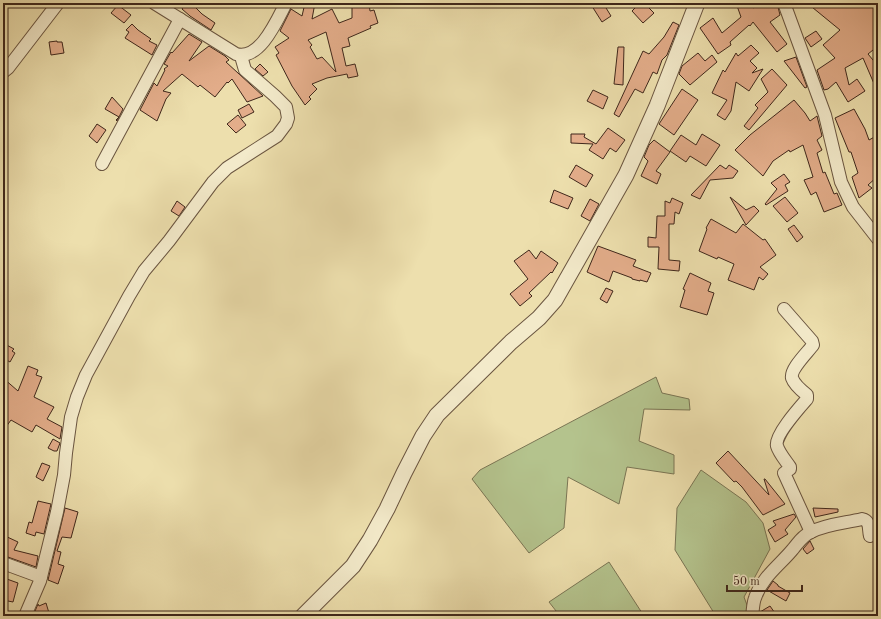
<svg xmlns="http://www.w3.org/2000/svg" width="881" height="619" font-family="'Old Standard TT',serif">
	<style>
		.green { fill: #b4c38d; stroke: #7a7554 }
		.building { fill: #e3ad8a; stroke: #3f271b; fill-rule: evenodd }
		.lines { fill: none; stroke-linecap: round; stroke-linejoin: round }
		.minor-casing { stroke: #6a5540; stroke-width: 14 }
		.tertiary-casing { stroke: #6a5540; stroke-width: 17 }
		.minor { stroke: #f3eaca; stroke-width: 12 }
		.tertiary { stroke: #f3eaca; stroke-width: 15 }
	</style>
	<rect width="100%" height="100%" fill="#eddfad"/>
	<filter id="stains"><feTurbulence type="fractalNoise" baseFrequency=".005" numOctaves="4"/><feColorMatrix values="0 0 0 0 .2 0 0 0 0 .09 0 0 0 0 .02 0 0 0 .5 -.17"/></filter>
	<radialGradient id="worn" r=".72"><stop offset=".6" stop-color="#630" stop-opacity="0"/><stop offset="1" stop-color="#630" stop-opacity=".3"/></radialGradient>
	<g class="green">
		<path d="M656,377l6,16 27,6 1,11 -46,-1 -5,32 35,14v19l-47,-7 -8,37 -51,-27 -4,51 -35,25 -57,-74 8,-9z"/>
		<path d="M701,470l45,32 17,21 7,26 -26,48 7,19h-39l2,-3 -39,-63 2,-42z"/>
		<path d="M609,562l35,54h-84l-11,-14z"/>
	</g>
	<g class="building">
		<path d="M186,3h5l11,11 13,9 -4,7 -21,-14 -8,-7z"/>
		<path d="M305,3h10l-3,16 20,-10 7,14 13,-5v-15h17l1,8 4,-1 4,13 -8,3 1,2 -23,10 2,8 -8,2 4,18 9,-2 3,12 -10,2 -1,-4 -20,4 -15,6 5,5 -8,8 2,2 -6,6 -13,-19 -16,-31 3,-2 -4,-6 14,-9 -9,-7 11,-22 11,7zM326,32l10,40 -14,-15 -5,2 -7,-12 2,-2 -4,-5z"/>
		<path d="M590,3h13l8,13 -9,6z"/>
		<path d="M640,3h4l10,10 -11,10 -11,-12z"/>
		<path d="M736,3h14l3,5 8,-5h16l3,12 -10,7 17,22 -10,8 -24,-30 -3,4 -1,-1 -19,17 1,3 -13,9 -18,-26 13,-10 9,15 19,-16z"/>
		<path d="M807,3h71v43l-10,8 10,12v27l-15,-35 -18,10 4,17 8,-6 8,12 -17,11 -12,-20 -8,7 -4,1 -7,-20 18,-12 -12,-13 17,-15z"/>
		<path d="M118,5l13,10 -7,8 -13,-10z"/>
		<path d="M673,22l6,3 -12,30 -5,5 -5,14 -4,-2 -10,21 -8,-4 -16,28 -5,-3 29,-63 6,3 15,-17z"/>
		<path d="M132,24l6,6 13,9 -2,2 8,4 -5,10 -27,-17 4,-6 -3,-2z"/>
		<path d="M816,31l6,8 -11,8 -6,-9z"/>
		<path d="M189,34l13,8 -13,19 20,-15 16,10 4,4 -3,2 37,34 -16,6 -15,-23 -4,4 -1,-1 -12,15 -15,-12 -2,2 -16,-13 -19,17 8,2 -5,6 -9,22 -17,-11 14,-27 3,3 8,-16 -1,-1 4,-3 -4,-2 7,-12 1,1z"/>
		<path d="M57,41v1h5l2,11 -13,2 -2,-13z"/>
		<path d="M751,45l8,8 -9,8 7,7 -5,5 11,-4 -14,22 -13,-9 -5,29 -6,9 -8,-5 10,-15 -15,-7 11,-23 2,2 11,-19 2,3z"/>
		<path d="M618,47h6l-1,38 -9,-1z"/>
		<path d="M698,53l7,8 7,-6 5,7 -27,23 -11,-11 3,-8z"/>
		<path d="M796,57l11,30 -2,1 -21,-27z"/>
		<path d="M260,64l8,8 -5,4 -8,-7z"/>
		<path d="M772,69l15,16 -38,45 -5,-4 14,-18 -3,-3 13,-13 -7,-13z"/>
		<path d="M682,89l16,11 -24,35 -15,-11z"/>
		<path d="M593,90l15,7 -5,12 -16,-8z"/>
		<path d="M112,97l11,12 -6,12 -1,-1 3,-3 -14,-8z"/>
		<path d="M794,100l11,13 5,8 7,-5 5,20 -5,4 5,10 -5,3 6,20 2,-1 9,22 3,-1 5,12 -18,7 -8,-20 -5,3 -7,-15 9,-3 -10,-32 -13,7 -1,-2 -16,11 -10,15 -28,-26 15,-15z"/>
		<path d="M249,104l5,8 -12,6 -4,-8z"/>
		<path d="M854,109l11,20 4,11 9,-5v41l-10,9 4,3 -13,10 -7,-21 6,-4 -7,-21h-2l-14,-34z"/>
		<path d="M238,115l8,10 -10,8 -9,-9z"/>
		<path d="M97,124l9,6 -9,13 -8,-7z"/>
		<path d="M608,128l17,12 -9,12 -6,-4 -7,11 -14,-9 4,-6 -22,-1v-9h14l-1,3 12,7z"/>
		<path d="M702,134l18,11 -14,21 -16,-10 -4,6 -16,-11 11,-16 15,10z"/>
		<path d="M654,140l16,12 -14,19 5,3 -4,10 -16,-8 7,-15 -4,-4 5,-12z"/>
		<path d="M576,165l17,10 -7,12 -17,-10z"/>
		<path d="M720,165l6,4 3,-4 9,6 -5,7 -23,2 -10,19 -9,-4z"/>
		<path d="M784,174l6,8 -5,3 3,6 -22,14 -1,-1 12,-15 -6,-6z"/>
		<path d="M554,190l19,8 -5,11 -18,-7z"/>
		<path d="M730,197l16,13 8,-4 5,5 -13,14z"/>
		<path d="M785,197l13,16 -11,9 -14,-16z"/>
		<path d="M672,198l11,5 -4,11 -4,-2 -1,12h-5v36l11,1 -1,10 -21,-2 1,-22h-11v-10l8,1 1,-22h8v-15l5,2z"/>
		<path d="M590,199l9,5 -9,17 -9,-5z"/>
		<path d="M177,201l8,6 -6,9 -8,-5z"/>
		<path d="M711,219l25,14 7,-9 20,16 2,-1 11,16 -16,12 8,7 -5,6 -4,-3 -5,13 -26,-10 6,-16 -16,-7 -1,2 -18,-8 8,-22 -1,-1z"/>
		<path d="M794,225l9,12 -6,5 -9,-13z"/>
		<path d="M598,246l38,14 -3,6 18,7 -4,9 -7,-2v1l-8,-2v-1l-19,-7 -4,11 -22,-10z"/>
		<path d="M529,250l7,9 5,-8 17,12 -6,10 -1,-1 -22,21 3,3 -12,10 -10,-12 18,-15 -14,-18z"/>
		<path d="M690,273l21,10 -3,8 6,2 -7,22 -27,-8 5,-17 -2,-1z"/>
		<path d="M606,288l7,3 -6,12 -7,-4z"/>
		<path d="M3,343l11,6 -2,2 3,2 -5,9 -7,-4z"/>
		<path d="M28,366l10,4 -2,5 6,2 -8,20 20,10 -7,12 15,8 -2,12 -24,-14 -4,7 -21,-12 -8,11v-53l15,13z"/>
		<path d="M53,439l7,4 -3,8h-3l-6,-3z"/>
		<path d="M728,451l41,44 -5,-16h1l20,25 -22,11 -21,-28 -6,-6 -2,1 -18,-19z"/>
		<path d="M42,463l8,3 -7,15 -7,-4z"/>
		<path d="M38,501l13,3 -7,30 -8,-2 -1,4 -9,-3 3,-11 3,1z"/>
		<path d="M65,508l13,4 -7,26 -9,-1 -5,14 4,1 -3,12 6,2 -6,18 -10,-4z"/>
		<path d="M813,508l25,1v3l-23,5z"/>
		<path d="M794,514l2,3 -11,13 3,4 -13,8 -7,-12 8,-5 -3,-4z"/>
		<path d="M3,535l15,7 -4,8 24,6 -2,11 -31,-11 2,-4 -4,-2z"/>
		<path d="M810,541l4,8 -7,5 -4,-5z"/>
		<path d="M4,578l14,5 -5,19 -10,-2v-17z"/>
		<path d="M773,581l5,4v1l12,7 -4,8 -19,-11z"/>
		<path d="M46,603l3,10 -3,1 1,2h-14l5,-12 1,2z"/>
		<path d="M770,606l7,10h-17v-4z"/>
	</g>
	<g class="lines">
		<defs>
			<g id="minor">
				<path d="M154,3l82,51c24,7 41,-34 50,-51"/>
				<path d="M784,3l41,112 16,67 12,25 25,32"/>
				<path d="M3,72l5,-4 50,-65"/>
				<path d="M102,164l78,-145"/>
				<path d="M784,309l28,32 1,4c-5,7 -23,24 -21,33 2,6 10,13 15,17v4c-7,8 -33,37 -30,47 2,7 9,15 13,21v2l-6,4 27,59"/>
				<path d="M3,563l38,14"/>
				<path d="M25,616l15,-35 17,-69 7,-37 2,-22 5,-36 6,-20 9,-22 43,-79 15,-25 25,-30 44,-59 14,-14 50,-32 9,-12 2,-6 -2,-11 -11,-11 -30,-26 -4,-14"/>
				<path d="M752,616c1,-6 1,-13 3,-18 7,-21 25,-33 38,-49 6,-7 9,-13 18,-17 15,-8 34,-9 51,-13 9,2 6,10 8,17l8,-3"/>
			</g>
			<path id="tertiary" d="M303,616l50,-50 17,-26 17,-31 17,-36 19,-37 14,-21 74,-73 28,-24 16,-18 71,-125 31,-69 40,-103"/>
		</defs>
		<use href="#minor" class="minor-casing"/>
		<use href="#tertiary" class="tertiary-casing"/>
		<use href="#minor" class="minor"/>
		<use href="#tertiary" class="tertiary"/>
	</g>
	<rect width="881" height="619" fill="none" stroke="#eddfad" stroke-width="16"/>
	<rect x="4" y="4" width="873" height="611" fill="none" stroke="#3f271b" stroke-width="2"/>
	<rect x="8" y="8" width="865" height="603" fill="none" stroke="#3f271b"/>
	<path d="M727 585v6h75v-6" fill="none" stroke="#3f271b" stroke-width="2"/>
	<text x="733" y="585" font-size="12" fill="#3f271b" stroke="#f3eaca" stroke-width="3" paint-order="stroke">50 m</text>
	<rect width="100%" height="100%" filter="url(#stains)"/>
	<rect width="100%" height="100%" fill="url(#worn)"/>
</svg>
